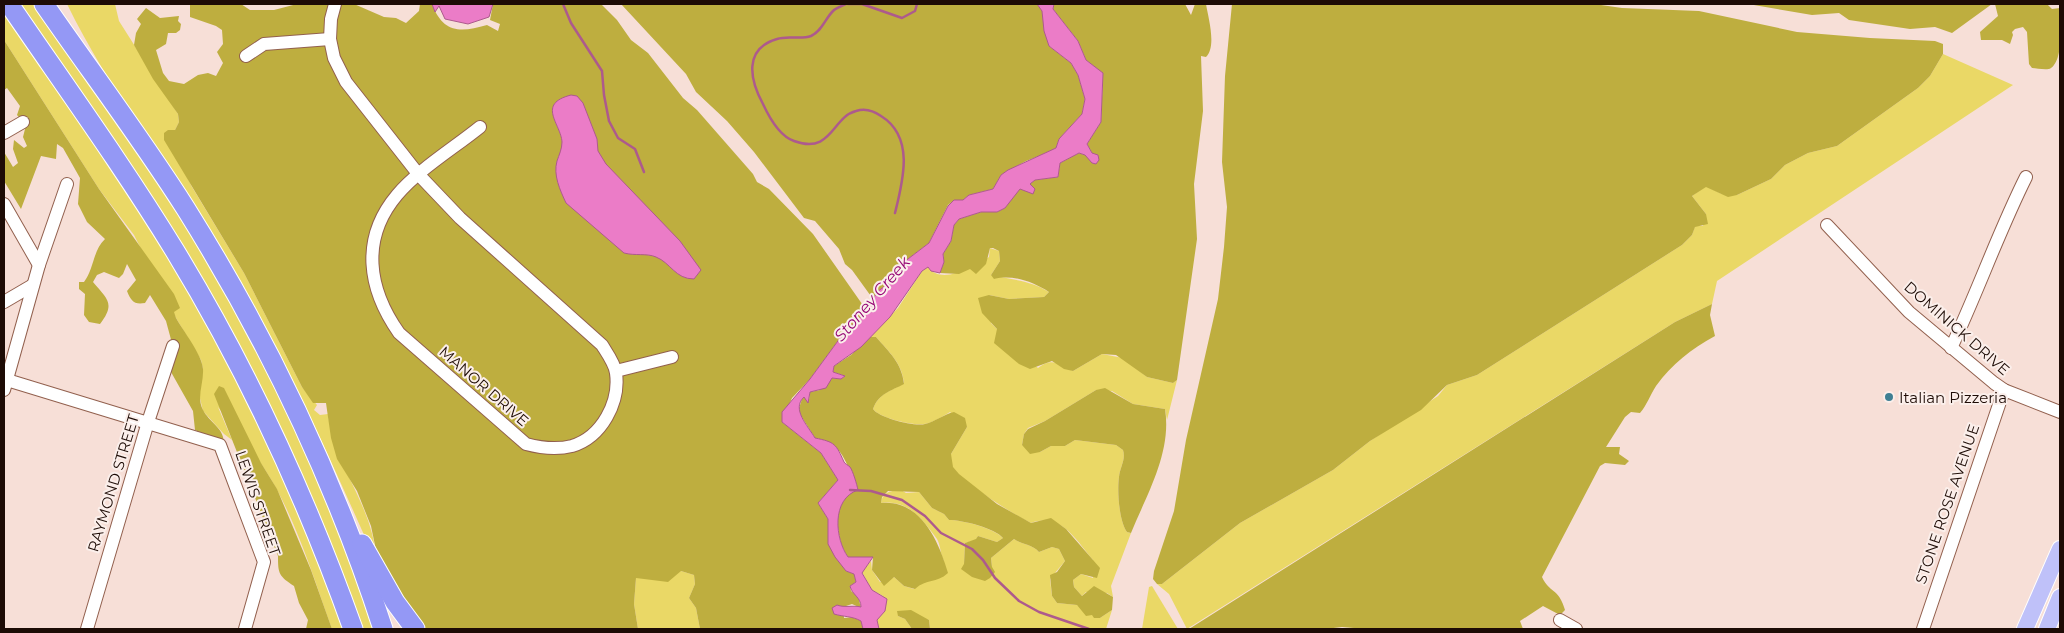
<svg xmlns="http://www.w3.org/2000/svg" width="2064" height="633" font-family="Montserrat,sans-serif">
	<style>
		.green { fill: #ead866 }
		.forest { fill: #beae3f }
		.water { fill: #eb7cc7; stroke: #ad5a8d }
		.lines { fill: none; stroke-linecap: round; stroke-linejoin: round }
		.stream { stroke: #ad5a8d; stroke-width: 2.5 }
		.minor-casing { stroke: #92604e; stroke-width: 14 }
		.major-casing { stroke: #fff; stroke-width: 18 }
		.highway-casing { stroke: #fff; stroke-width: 21 }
		.minor { stroke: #fff; stroke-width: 12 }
		.major { stroke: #bfc1f9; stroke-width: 16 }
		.highway { stroke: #9498f5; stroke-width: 19 }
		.poi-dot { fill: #3f7f93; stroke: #fbefeb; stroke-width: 2 }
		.labels { text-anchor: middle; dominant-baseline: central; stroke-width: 4; stroke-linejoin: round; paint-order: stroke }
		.street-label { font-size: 15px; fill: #1d0b05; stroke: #fbefeb }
		.poi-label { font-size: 15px; fill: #1d0b05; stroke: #fbefeb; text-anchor: start }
		.water-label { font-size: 16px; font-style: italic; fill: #950575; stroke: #fbefeb }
	</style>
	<rect width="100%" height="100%" fill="#f7dfd7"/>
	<g class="green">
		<path d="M18,4h18c59,86 120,171 173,261 51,87 97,178 133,272 12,30 22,61 33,92h-17l-71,-183z"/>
		<path d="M67,4h48l4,17 59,93 1,8 -4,8 10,43 7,14 52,86 58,114 15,18 -3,5 6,5 8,-1c6,53 47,93 48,148 -46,-104 -93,-211 -153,-308 -51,-84 -113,-162 -156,-250z"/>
		<path d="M4,8l138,202 56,93 102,205 46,121h-14c-17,-47 -32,-97 -56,-141 -16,-29 -38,-55 -58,-81l14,33 -8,-6 -21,-23 -4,-17 4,-25 -2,-9 -25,-42 -42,-83 -35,-46 -95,-149z"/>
		<path d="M1943,54l70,31 -296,196 -5,23 -37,18 -488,307 -18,-35 -12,-10h5l78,-61 93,-53 37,-29 68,-45 9,-11 30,-10 205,-130 10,-10 3,-9h8l3,-12 -14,-18 14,-10 16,8 15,1 34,-16 14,-14 23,-12 29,-7 81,-58 12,-12z"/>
		<path d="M990,248l9,3 1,10 -9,14c21,5 39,5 58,17l-5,5 -35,2 -20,-4 2,28 6,6v6l41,33c15,-11 20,-4 35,3l29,-17 21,4 24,19 26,6 4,-3 -10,40 -2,-11 -32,-5 -21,-13 -16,-1 -51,31 -17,7 -4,6 -2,11 18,7 11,-6h14l10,-6 41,5 7,5c3,10 -3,17 -4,27 -2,14 0,44 8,55l4,1 -20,53 2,11 -6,-4 -21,-1 -4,4 -8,-9 -1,-7 8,-6 12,4v-18c-17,-20 -32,-48 -62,-37 -15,-7 -73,-43 -79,-57 -1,-4 -1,-8 -1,-12l16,-27 -17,-15c-8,5 -18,11 -26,12 -10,2 -45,-6 -51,-15 6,-16 18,-18 31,-26 -2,-20 -15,-31 -28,-46h-7l29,-29 24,-37 6,-4c13,19 47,-1 61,-10z"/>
		<path d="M901,490l5,3 13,-1 13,16 12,6 5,6c13,0 45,8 54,18l-6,4 -19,-6 -2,4 -11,3 -1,21 28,3 -1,-9 23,-19c8,6 18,5 25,13l13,-5 7,2 6,12 -15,18 2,17 5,7 20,2 23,13 12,-8 -6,19h-176l-1,-9 -31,-9v5l7,3 7,10h-33l-2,-9 6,-24 -11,-6 -10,-18 9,-11 1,9 8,12 14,-5 10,9 10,3 30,-28c-4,-7 -3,-15 -7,-22 -14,-19 -29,-40 -56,-36 2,-12 10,-12 20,-13z"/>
		<path d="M681,571l13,4 1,9 -6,14 7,10 4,21h-62l-4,-25 2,-26z"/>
		<path d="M1152,586l26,43h-36l7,-42z"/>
	</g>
	<g class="forest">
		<path d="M190,4h51l9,6h24l23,-6h57l30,13 12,1 10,5 13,-12 1,-7h12c11,29 28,29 55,21l11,6 2,-7 -10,-4 3,-16h108l16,16 14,20 17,13 35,45 14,12 56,64 4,8 12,7 44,45 54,77 -24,23 -33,45 -18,19 -10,24 39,31 17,27 -20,23 10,16 18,52 8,3 2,8 -6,4 1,5 7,5 3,12 -9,-4 -9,3 1,11 10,-1 7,4 2,8h-163l-4,-21 -7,-10 6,-14 -1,-9 -13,-4 -13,11 -32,-4 -2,26 4,25h-214l-17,-23 -31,-56 -5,-24 -14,-35 -20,-32 -6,-21 -5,-35h-13l-11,-16 -58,-114 -80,-133v-7l4,-3h7l4,-8 -1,-8 -25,-35 -19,-34 2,-12 5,-9 -4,-5 9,-11 14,10 19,-2 -1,5 3,3 -1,6 -4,3h-8l-2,11 -10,6 7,23 6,8 15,3 14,-9 10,-2 8,3 7,-13 -6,-11 6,-8 -1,-14 -6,-4 -26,-9z"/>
		<path d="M621,4h416l5,7 7,35 22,17 7,12 7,24 -3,15 -23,25 -3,9 -7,4 -23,9 -25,14 -8,14 -24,6 -6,5h-9l-6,5 -19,38 -25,19 -11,18 -16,12 -4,7 -21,-29 -7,-6 -6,-15 -24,-28 -11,-3 -50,-66 -27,-31 -31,-29 -10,-18z"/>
		<path d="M1054,4h131l6,11 4,-11h11c2,13 11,42 0,53l-5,-1 2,55 -9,73 3,55 -20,141 -4,3 -26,-6 -31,-22 -14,-1 -29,17 -9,-2 -12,-8 -22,8 -11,-5 -25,-21 3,-14 -15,-16 -4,-15 11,-3 20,4 35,-2 5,-5c-16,-10 -36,-18 -55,-13l-3,-4 9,-14 -1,-10 -6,-3h-3l-4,16 -10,10 -6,-5 -11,5 -19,-1 4,-11 -1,-8 8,-13 3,-16 5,-6 22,-7h16l8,-4 9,-15 21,-13 23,-3 2,-14 19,-10 6,2 7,-2 -5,-9 14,-22 2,-48 -17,-14 -8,-19 -25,-32z"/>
		<path d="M1232,4h362l28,4 77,3 98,21 73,6 65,3 8,3v10l-13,22 -12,12 -81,58 -29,7 -23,12 -14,14 -34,16 -9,2 -22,-10 -14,9 14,18 2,10 -13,3 -3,8 -10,10 -205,130 -30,10 -26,25 -51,31 -37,29 -93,53 -78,61h-5l-4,-5 1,-8 20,-60 12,-71 32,-141 6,-52 3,-40 -5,-45 3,-86z"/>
		<path d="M1748,4h244l-40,29 -17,-6 -25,2 -61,-9 -10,-7 -27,2z"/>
		<path d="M1995,4h52l5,5 8,-1c0,14 4,51 -9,60 -4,3 -14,0 -19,0l-3,-4 -2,-32 -4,-5 -8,2 -3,3 1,3 -3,9 -8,-4h-21l-1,-8 18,-16z"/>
		<path d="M4,40l95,149 75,105 6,14 -6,4 2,6c7,13 26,36 27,51 1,14 -7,28 0,41 6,12 20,17 21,32l-29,-12 -2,-19 -22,-39v-9l5,-5 -10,-37 -16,-26 -5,8c-11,2 -14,-2 -18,-12l9,-11 -9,-16 -4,10 -4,4 -15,-6 -7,3 -4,7c14,17 23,21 7,42l-11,-2 -5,-7 1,-21 -6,-5v-7h5c10,-13 9,-32 21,-43l-18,-17 -9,-18 2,-26 -17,-30 -6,-4 -1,15 -15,-3 -20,53 -17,-28v-29l9,15 5,-4 -5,-14 1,-9 10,8 3,-2 -4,-9 3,-12 -9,-10 3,-9 -13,-18 -3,2z"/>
		<path d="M1712,304l-2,11 5,21c-24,13 -43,28 -59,50 -6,9 -9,19 -16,27l-9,-1 -6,5 -19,30h14l-1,7 10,7 -4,4 -20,-2 -5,3 -58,111c7,16 17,11 23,33l-5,5 -17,-9 -23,15 3,8h-157l-24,-2 -17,2h-136l486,-307z"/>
		<path d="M869,337h7c13,15 26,26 28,47 -13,7 -25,9 -31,25 6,9 42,18 52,15 10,-2 19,-10 29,-12l11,6 2,9 -16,27 2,13 6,7 38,30 34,19 20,-5 15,11 34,39 -3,10 -16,-4 -8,6 1,7 8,9 12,-10 19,11 -1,13 -12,8h-6l-2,-3 -6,1 -9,-11 -20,-2 -5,-7 -2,-21 7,-3 8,-11 -6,-12 -7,-2 -13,5c-7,-8 -17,-7 -25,-13l-23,19 1,9 3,5 -5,6 -5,3 -13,-4 -11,-8 3,-5 1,-21 11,-4 2,-3 19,6 6,-4c-8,-10 -41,-18 -54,-18l-5,-6 -12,-6 -13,-16 -31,-1 -6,6 -1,6c40,-4 58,39 67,70 -12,11 -21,5 -33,16l-11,-3 -10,-9 -10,9 -12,-16 1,-13h-25c-10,-14 -15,-42 -4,-57 4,-6 9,-8 13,-15 -13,-22 -12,-41 -42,-47l-17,-27 4,-12 3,-2 4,3 1,-8 10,-2 12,-12 9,1 4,-3 -12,-4 1,-6 17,-11z"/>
		<path d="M219,386l5,2 37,75 16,26 34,81 21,59h-26l2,-9 -9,-17 -5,-17c-15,-10 -16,-12 -16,-30l-64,-162z"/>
		<path d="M1105,388l28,16 32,5c7,43 -18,85 -34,124l-4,-1c-8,-11 -10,-41 -8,-55 1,-10 7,-17 4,-27l-7,-5 -41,-5 -10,6h-14l-11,6 -10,2 -8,-9 2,-11 4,-5 17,-8 51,-31z"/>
		<path d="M911,610l18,10 1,9h-18l-7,-10 -7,-3 -1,-5z"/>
	</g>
	<g class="water">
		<path d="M432,4h61l-4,13 -21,7 -23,-5 -6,-13 -4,6z"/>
		<path d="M1037,4h17l-1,5 25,32 8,19 17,13 -2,49 -14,22 5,9 6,2 1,5 -3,4 -4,-1 -7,-8 -6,-2 -19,10 -2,14 -23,3 -5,4 5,5 -2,5 -13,-5 -15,19 -8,4h-16l-22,7 -5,6 -3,16 -8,13 1,8 -4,11 -9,-2 -3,-4 -6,4 -32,46 -29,30 -27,19 -1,6 12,4 -4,3 -9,-1 -6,10 -16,4 -2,11 -4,-6c-13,12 4,29 11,41 20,4 21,6 29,24 1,2 4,3 6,5 3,4 7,18 8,23 -27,9 -23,49 -10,67h25l-11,16 10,17 15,9 -2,12 -8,9 2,9h-16l-2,-8c-9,-5 -17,-4 -27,-7l-2,-6 5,-3c8,3 16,0 24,2 0,-10 -9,-12 -11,-21l6,-4 -2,-8 -8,-3 -11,-14 -7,-13v-25l-10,-16 20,-23 -17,-27 -39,-31v-10l28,-33 33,-45 24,-23 10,-19 16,-12 11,-18 25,-19 19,-37 6,-6h9l6,-5 24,-6 8,-14 7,-5 48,-22 3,-9 23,-25 3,-15 -7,-24 -7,-12 -22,-17 -5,-15 -2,-20z"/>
		<path d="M571,95l6,1 6,7 14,36 1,12 8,13 74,77 21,29 -7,9c-19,0 -23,-16 -38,-22 -9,-4 -21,-1 -32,-4l-58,-50c-6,-13 -13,-28 -9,-42 2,-6 5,-12 5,-19 -1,-18 -26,-38 9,-47z"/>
	</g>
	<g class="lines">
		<g class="stream">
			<path d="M563,4l8,19 31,48 2,24 5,26 9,17 17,11 9,23"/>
			<path d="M846,4c-4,2 -10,4 -13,7 -8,8 -11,20 -22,25 -11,4 -23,-1 -34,3 -34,10 -27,41 -14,65 6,13 16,32 31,37 38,14 38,-24 62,-30 9,-3 18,0 25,5 34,21 22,65 14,97"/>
			<path d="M848,4h14l40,14 13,-7 2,-7"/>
			<path d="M850,490l21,1 31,9 23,16 16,17 31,16 11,11 12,18 24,23 20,11 50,17"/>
		</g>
		<defs>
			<g id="minor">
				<path d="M335,4l-4,15 -1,20 4,19 12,24 73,93 41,43 142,127c5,8 13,19 14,28 4,29 -14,64 -44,73 -16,4 -31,2 -46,-2l-127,-111c-31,-44 -39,-94 -2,-138 21,-25 57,-47 83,-68"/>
				<path d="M246,56l18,-12 66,-5"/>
				<path d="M4,133l19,-11"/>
				<path d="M4,204l35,61"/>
				<path d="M1827,225l82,87 85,71 10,7 56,22"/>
				<path d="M4,302l29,-17"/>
				<path d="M1951,348c27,-57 47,-115 75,-171"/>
				<path d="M616,371l56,-14"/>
				<path d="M7,380l213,65 44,117 -19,67"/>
				<path d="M4,390l35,-125 28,-81"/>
				<path d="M1560,620l16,9"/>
				<path d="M87,629l61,-207 25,-76"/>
				<path d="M1923,629l81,-239"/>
			</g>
			<g id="major">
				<path d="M2025,629l35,-80"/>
				<path d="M2047,629l13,-32"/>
			</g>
			<g id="highway">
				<path d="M9,4c56,82 114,162 166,247 73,120 131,246 178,378"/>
				<path d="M44,4c47,68 97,134 142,205 82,131 149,272 197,420"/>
				<path d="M362,544l33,58 20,27"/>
			</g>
		</defs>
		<use href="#minor" class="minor-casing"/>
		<use href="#major" class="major-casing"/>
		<use href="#highway" class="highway-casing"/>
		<use href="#minor" class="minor"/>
		<use href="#major" class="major"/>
		<use href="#highway" class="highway"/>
	</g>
	<circle class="poi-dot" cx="1889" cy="397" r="5"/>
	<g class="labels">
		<g class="street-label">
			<text transform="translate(1957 328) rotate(41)">DOMINICK DRIVE</text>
			<text transform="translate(484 386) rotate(41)">MANOR DRIVE</text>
			<text transform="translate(113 483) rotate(-73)">RAYMOND STREET</text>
			<text transform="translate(258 503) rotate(71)">LEWIS STREET</text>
			<text transform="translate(1947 504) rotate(-71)">STONE ROSE AVENUE</text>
		</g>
		<g class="poi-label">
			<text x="1899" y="397">Italian Pizzeria</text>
		</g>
		<g class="water-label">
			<text transform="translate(872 299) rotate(-49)">Stoney Creek</text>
		</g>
	</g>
	<rect width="2064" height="633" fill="none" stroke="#1d0b05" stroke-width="10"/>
</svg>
